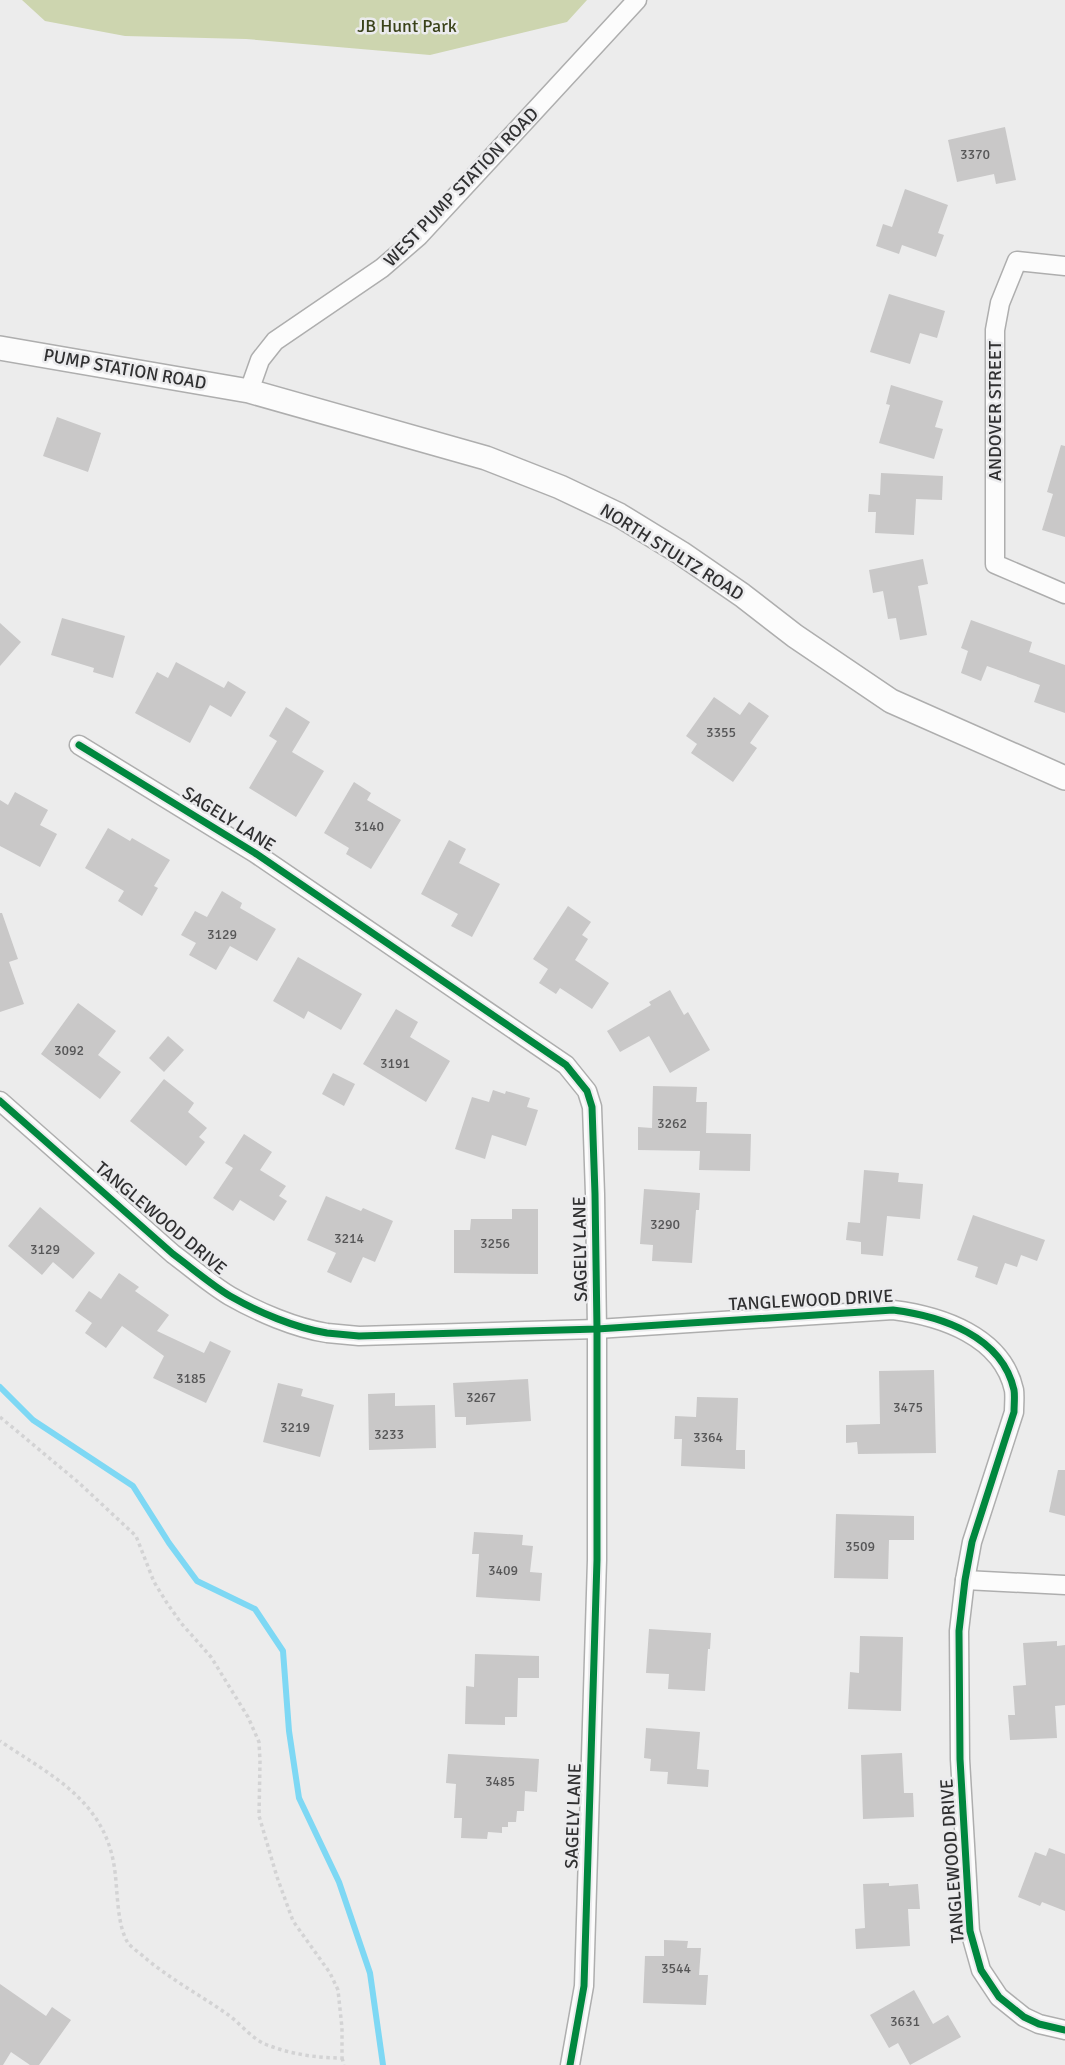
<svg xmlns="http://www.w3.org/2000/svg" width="1065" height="2065" font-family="Signika,sans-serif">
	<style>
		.green { fill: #cdd5af }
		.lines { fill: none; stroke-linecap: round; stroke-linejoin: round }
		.stream { stroke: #7ed8f4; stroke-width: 6 }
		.building { fill: #c9c8c8 }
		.minor-casing { stroke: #aeaeae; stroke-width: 21 }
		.tertiary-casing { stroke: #aeaeae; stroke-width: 26 }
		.path { stroke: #d3d3d4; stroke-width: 3.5; stroke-dasharray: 3.5 3.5; stroke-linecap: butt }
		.minor { stroke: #fcfcfc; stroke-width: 18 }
		.tertiary { stroke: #fcfcfc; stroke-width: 23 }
		.cycleway-casing { stroke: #ebebed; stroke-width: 11 }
		.cycleway { stroke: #00873e; stroke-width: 7 }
		.labels { text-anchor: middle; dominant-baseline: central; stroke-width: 5; stroke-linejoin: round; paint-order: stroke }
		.number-label { font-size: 14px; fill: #565657 }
		.park-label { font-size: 18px; fill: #3a421a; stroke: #ebebed }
		.street-label { font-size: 18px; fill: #303031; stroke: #ebebed }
	</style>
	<rect width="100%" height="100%" fill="#ececec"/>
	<path class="green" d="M22,0h565l-20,22 -137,33 -184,-16 -121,-3 -80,-15z"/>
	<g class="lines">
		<path class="stream" d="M0,1387l33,33 100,66 36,57 28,38 58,28 28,42 6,80 10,67 40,84 31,91 13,92"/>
	</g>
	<g class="building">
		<path d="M1005,127l11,53 -20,4 -2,-10 -37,8 -9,-42z"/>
		<path d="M905,189l43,16 -10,28 6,2 -8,22 -34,-12 -3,9 -23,-8 7,-22 9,3z"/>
		<path d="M889,294l56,17 -8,27 -17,-5 -10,31 -40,-12z"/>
		<path d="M891,385l52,16 -8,26 8,2 -9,30 -55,-16 11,-38 -4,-1z"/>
		<path d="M57,417l44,16 -13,39 -45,-16z"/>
		<path d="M1061,445l4,1v91l-23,-7 11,-36 -6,-2z"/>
		<path d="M881,473l62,3 -1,24 -26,-1 -2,36 -39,-2 1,-21h-8l1,-18 11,1z"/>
		<path d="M923,559l5,25 -10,2 9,49 -27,5 -4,-22 -8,1 -5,-28 -10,2 -4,-23z"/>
		<path d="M62,618l63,18 -12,42 -20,-6 1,-4 -43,-13z"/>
		<path d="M971,620l61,22 -3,10 36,13v48l-31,-11 6,-17 -53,-19 -6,15 -20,-8 7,-22 -7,-3z"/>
		<path d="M0,623l21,19 -21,24z"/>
		<path d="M176,662l48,26 4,-7 18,11 -15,25 -21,-12 -20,38 -55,-30 22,-41 11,6z"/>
		<path d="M714,697l26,18 9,-13 20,14 -19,27 7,5 -24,34 -42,-29 6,-9 -11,-8z"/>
		<path d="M286,707l24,15 -18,30 32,19 -28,46 -47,-29 28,-47 -8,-5z"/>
		<path d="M354,782l17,11 -4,7 34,20 -30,49 -25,-15 3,-6 -25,-15z"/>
		<path d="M15,792l33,18 -8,15 17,9 -17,33 -40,-21v-46l8,5z"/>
		<path d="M108,828l22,13 2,-3 38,22 -16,26 4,2 -16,28 -24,-15 6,-10 -39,-23z"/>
		<path d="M449,840l17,9 -7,14 41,21 -28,53 -21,-11 7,-12 -37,-20z"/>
		<path d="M222,891l20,12 -2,5 36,21 -19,32 -27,-15 -14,24 -27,-15 7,-12 -15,-8 14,-24 12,6z"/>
		<path d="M568,906l23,16 -9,13 6,4 -13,21 34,23 -17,26 -32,-21 -4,6 -17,-11 9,-14 -15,-10z"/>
		<path d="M0,913h2l16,46 -9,3 15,42 -24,8z"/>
		<path d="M298,957l64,37 -21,36 -33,-19 -4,8 -31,-18z"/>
		<path d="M670,990l14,25 4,-3 22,38 -40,23 -21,-37 -29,16 -13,-21 44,-26 -2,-3z"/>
		<path d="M78,1003l38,28 -18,24 23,17 -21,27 -59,-45z"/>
		<path d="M396,1009l22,13 -8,15 40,24 -24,41 -63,-38z"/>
		<path d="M168,1036l16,14 -20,22 -15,-14z"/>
		<path d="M333,1073l22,11 -11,22 -22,-12z"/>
		<path d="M164,1079l30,24 -6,9 19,16 -8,9 6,5 -19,24 -56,-45z"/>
		<path d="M653,1086l44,1 -1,15h11l-1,31 45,1 -1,37 -51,-1 1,-19 -62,-1v-23l14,1z"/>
		<path d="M493,1090l12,4 1,-3 24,7 -3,9 11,3 -12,36 -34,-11 -7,24 -30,-10 17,-52 17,5z"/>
		<path d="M244,1134l28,18 -12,18 26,16 -7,10 8,5 -13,20 -34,-21 -7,11 -20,-13 20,-30 -8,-5z"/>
		<path d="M864,1170l35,3 -1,9 25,2 -3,35 -33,-3 -4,40 -22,-2v-12l-15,-2 2,-18 12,1z"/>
		<path d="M644,1189l56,4 -1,17h-3l-4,53 -40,-2 1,-16 -13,-1z"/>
		<path d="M326,1196l35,15 2,-3 30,13 -18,41 -12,-5 -12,26 -24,-11 9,-19 -29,-13z"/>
		<path d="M40,1207l55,46 -22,26 -20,-17 -11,13 -34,-29z"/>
		<path d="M512,1209h26v65l-84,-1v-43h16l1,-11h41z"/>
		<path d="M973,1215l72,25 -8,21 -16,-6 -4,12 -12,-4 -8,22 -22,-8 3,-10 -21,-7z"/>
		<path d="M119,1273l20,14 -4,4 34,24 -12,16 47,22 6,-12 21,10 -25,52 -53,-25 11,-22 -42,-30 -16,22 -21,-15 7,-10 -17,-12 14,-20 12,8z"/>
		<path d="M934,1370l2,83 -78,1 -1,-12 -11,1v-18l34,-1 -1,-53z"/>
		<path d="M528,1379l3,42 -65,4v-8h-11l-2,-34z"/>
		<path d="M278,1383l25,6 -2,7 33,9 -14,52 -57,-15z"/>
		<path d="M395,1393v13l40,-1 1,43 -67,2 -1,-56z"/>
		<path d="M697,1397l41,1 -2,52h9v19l-64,-3 1,-27h-8l1,-23 21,1z"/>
		<path d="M1058,1470h7v46l-16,-4z"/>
		<path d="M836,1514l78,2v24h-25l-1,39 -54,-1z"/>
		<path d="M474,1532l49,3 -1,10 11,1 -3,26 12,1 -2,28 -64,-4 3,-43h-7z"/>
		<path d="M649,1629l62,4 -1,16h-2l-3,42 -37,-2 1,-15 -23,-1z"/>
		<path d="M860,1636l43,1 -2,74 -53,-2 2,-37 9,1z"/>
		<path d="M1057,1641v5l8,-1v60l-10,1 2,32 -47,2 -2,-25h7l-2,-29 13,-1 -3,-42z"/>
		<path d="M475,1654l64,2v22h-21l-1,39h-12v8l-40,-1 1,-38 8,1z"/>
		<path d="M646,1728l54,4 -3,37 12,1 -1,17 -41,-3 1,-12 -18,-1 1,-12 -7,-1z"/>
		<path d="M902,1753l2,40h9l1,24 -51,2 -2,-64z"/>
		<path d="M448,1754l91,5 -2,33 -12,-1 -1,20h-7l-1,11h-8v5h-6v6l-14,-1 -1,7 -26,-1 1,-20h-8l2,-34 -10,-1z"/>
		<path d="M1049,1848l16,6v57l-23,-9 -2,4 -22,-9 17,-45 11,4z"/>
		<path d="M889,1883v3l29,-2 2,25h-12l2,37 -54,3 -1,-20 10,-1 -2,-44z"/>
		<path d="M664,1940l24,1 -1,7h14l-2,27h9l-2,30 -63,-2 2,-47h19z"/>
		<path d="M0,1984l46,32 6,-9 19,13 -32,45h-9l-19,-13 -8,13h-3z"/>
		<path d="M914,1990l19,34 15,-9 13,22 -51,28 -12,-22 -9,5 -19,-33z"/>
	</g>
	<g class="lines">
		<defs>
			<g id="minor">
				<path d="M1065,266l-48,-5 -17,42 -5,27v234l70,30"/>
				<path d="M249,391l11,-31 15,-19 107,-73 37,-32 218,-236"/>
				<path d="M79,745l176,108 311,212 21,26 5,16 3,87 2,135v231l-13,426 -14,79"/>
				<path d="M0,1101l173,153c19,14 37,30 57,42 28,16 65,32 97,37 10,1 21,2 32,3l238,-7 296,-19c48,6 109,26 121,80 1,6 0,15 0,22l-42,130 -7,38 -6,51 1,128 10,172 11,39 18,27 25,20 15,7 26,6"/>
				<path d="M965,1580l100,5"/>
			</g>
			<path id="tertiary" d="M0,348l249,43 237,67 74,29 59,28 62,38 61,42 53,41 96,65 174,77"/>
		</defs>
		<use href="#minor" class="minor-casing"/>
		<use href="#tertiary" class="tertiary-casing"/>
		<g class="path">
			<path d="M0,1417l78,65 58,54 18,46 13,21 14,20 30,34 37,60 11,25 1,19 -1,55 18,61 16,44 37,52 8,17 4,38v30c-25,0 -53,-4 -77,-14 -14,-6 -25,-21 -38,-30 -27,-19 -57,-35 -83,-57 -4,-4 -12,-9 -16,-14 -12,-19 -10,-56 -14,-78 -11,-66 -64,-90 -114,-124"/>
			<path d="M342,2058l2,7"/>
		</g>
		<use href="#minor" class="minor"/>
		<use href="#tertiary" class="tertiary"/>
		<defs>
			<g id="cycleway">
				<path d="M79,745l176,108 311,212 21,26 5,16 3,87 2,135v231l-13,426 -14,79"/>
				<path d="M0,1101l173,153c19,14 37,30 57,42 28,16 65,32 97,37 10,1 21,2 32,3l238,-7 296,-19c48,6 109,26 121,80 1,6 0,15 0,22l-42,130 -7,38 -6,51 1,128 10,172 11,39 18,27 25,20 15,7 26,6"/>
			</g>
		</defs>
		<use href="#cycleway" class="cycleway-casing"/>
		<use href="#cycleway" class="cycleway"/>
	</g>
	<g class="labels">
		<g class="number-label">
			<text x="975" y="154">3370</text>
			<text x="721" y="732">3355</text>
			<text x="369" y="826">3140</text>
			<text x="222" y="934">3129</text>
			<text x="69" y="1050">3092</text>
			<text x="395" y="1063">3191</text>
			<text x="672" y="1123">3262</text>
			<text x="665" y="1224">3290</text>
			<text x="349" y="1238">3214</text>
			<text x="495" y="1243">3256</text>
			<text x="45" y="1249">3129</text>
			<text x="191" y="1378">3185</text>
			<text x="481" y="1397">3267</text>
			<text x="908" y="1407">3475</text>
			<text x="295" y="1427">3219</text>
			<text x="389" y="1434">3233</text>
			<text x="708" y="1437">3364</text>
			<text x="860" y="1546">3509</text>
			<text x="503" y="1570">3409</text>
			<text x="500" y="1781">3485</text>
			<text x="676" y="1968">3544</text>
			<text x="905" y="2021">3631</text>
		</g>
		<g class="park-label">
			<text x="407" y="26">JB Hunt Park</text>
		</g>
		<g class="street-label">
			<text transform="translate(461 187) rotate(-46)">WEST PUMP STATION ROAD</text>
			<text transform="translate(125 369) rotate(10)">PUMP STATION ROAD</text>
			<text transform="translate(995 411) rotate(-90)">ANDOVER STREET</text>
			<text transform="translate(672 552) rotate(32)">NORTH STULTZ ROAD</text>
			<text transform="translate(229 819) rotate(32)">SAGELY LANE</text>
			<text transform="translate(161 1218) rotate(40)">TANGLEWOOD DRIVE</text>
			<text transform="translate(580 1249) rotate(-91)">SAGELY LANE</text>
			<text transform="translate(811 1300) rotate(-3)">TANGLEWOOD DRIVE</text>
			<text transform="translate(573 1816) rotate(-88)">SAGELY LANE</text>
			<text transform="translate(952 1861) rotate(-94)">TANGLEWOOD DRIVE</text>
		</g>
	</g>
</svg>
